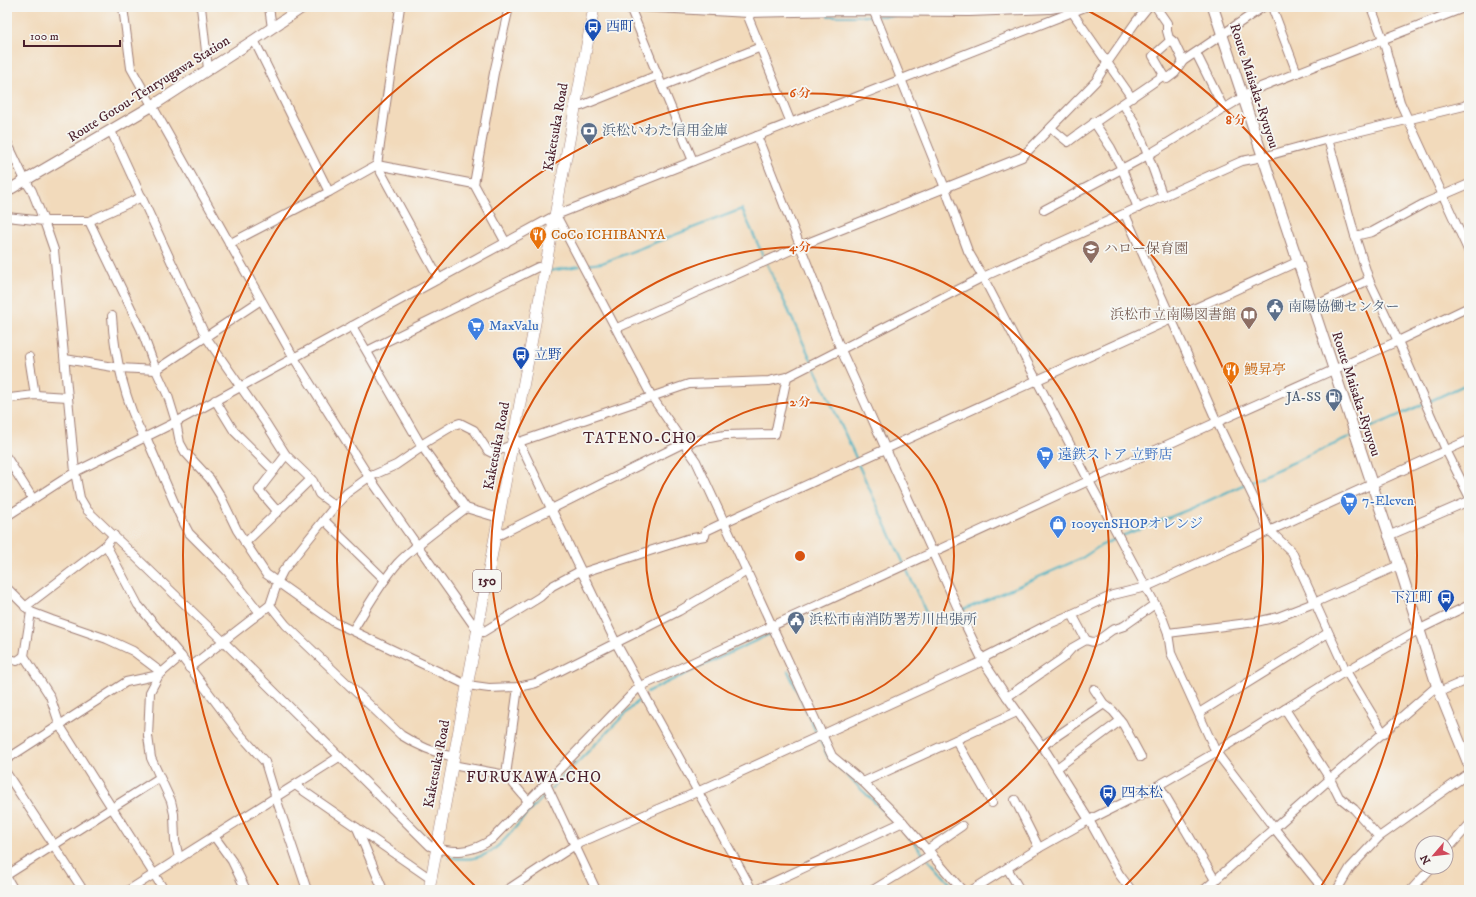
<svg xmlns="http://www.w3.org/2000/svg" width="1476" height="897" font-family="'IM FELL DW Pica','Noto Serif JP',serif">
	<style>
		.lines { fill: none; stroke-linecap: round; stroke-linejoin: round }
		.stream { stroke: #44b0c2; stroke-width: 2 }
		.minor-casing { stroke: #9e7c73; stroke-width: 10 }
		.major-casing { stroke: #9e7c73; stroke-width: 12 }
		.highway-casing { stroke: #9e7c73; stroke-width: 12 }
		.minor { stroke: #fff; stroke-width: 8 }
		.major { stroke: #fff; stroke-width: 10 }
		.highway { stroke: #fff; stroke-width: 11 }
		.ring { fill: none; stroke: #d8530f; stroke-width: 2 }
		.labels { text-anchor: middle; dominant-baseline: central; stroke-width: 3.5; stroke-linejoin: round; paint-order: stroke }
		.shield { fill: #f6f6f2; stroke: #7e6067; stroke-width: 1 }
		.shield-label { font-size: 13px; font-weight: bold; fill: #4a1f2b }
		.transit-label { font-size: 14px; fill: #164399; stroke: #f6f6f2; text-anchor: start }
		.street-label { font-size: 14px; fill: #4a1f2b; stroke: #f6f6f2 }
		.service-label { font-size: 14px; fill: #4e5e75; stroke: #f6f6f2; text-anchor: start }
		.food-label { font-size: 14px; fill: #c56008; stroke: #f6f6f2; text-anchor: start }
		.education-label { font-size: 14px; fill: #785e54; stroke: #f6f6f2; text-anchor: start }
		.shop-label { font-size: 14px; fill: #366cbe; stroke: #f6f6f2; text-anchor: start }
		.neighbourhood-label { font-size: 15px; letter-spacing: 1px; fill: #4a1f2b; stroke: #f6f6f2 }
		.centre { fill: #d8530f; stroke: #f6f6f2; stroke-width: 2 }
		.ring-label { font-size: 12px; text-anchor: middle; font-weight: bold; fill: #d8530f; stroke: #f6f6f2; stroke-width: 3.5; stroke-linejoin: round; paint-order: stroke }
	</style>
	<rect width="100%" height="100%" fill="#f6f6f2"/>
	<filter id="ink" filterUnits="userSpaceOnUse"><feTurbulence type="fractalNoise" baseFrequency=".025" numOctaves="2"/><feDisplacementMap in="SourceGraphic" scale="8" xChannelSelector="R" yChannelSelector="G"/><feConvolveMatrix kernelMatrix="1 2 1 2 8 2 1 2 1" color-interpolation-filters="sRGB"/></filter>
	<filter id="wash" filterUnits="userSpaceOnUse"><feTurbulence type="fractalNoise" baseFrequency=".012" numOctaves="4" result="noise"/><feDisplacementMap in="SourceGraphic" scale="16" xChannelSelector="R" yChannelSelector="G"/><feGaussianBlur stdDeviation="0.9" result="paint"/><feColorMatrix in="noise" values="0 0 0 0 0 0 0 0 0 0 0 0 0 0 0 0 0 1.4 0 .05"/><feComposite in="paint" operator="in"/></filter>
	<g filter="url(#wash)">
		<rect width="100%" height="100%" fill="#f2dabb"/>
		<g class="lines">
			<g class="stream">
				<path d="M828,14v2h45"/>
				<path d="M878,16l25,-1"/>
				<path d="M767,264l45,98"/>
				<path d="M585,265l17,-2 140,-54 23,51"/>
				<path d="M549,271l31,-5"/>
				<path d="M814,366l43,94"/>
				<path d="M1428,402l41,-19"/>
				<path d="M1358,433l66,-29"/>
				<path d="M858,464l46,100"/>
				<path d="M1249,482l104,-46"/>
				<path d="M1122,536l68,-27 55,-25"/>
				<path d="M906,568l25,56 26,-11"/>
				<path d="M961,611l121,-53 18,-12 18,-8"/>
				<path d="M788,671l29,63"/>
				<path d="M647,692l123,-58 3,4"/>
				<path d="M819,738l9,19 68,66"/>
				<path d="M551,789l91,-92"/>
				<path d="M899,826l26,30"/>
				<path d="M448,857c37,8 51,-10 72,-35 9,-11 19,-20 28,-30"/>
				<path d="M928,859l28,31"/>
			</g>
		</g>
	</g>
	<g filter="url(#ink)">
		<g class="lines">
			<defs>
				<g id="minor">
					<path d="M123,7l8,61 163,290 75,119 108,153 6,2 57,-35 12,-11 28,-15"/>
					<path d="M201,7l7,62"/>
					<path d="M269,7l3,21"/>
					<path d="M400,7l-23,158 62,114"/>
					<path d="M630,7l32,79 99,-39"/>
					<path d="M639,7l110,6 97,-2 123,1 81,-3 13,-2"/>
					<path d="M751,7l-2,12 42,104"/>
					<path d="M1073,7l-1,5 60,86"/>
					<path d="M1156,7l11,16v8l2,7 5,4 9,19"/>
					<path d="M1272,7l25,66"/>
					<path d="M1371,7l12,32 17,63 69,150"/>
					<path d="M874,12l71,176 23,63 15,26 106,204 73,136 6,16 3,20 45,99 58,76 50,62"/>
					<path d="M254,40l75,152"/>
					<path d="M1196,53l28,56"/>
					<path d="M1164,75l-11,-19 18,-16"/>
					<path d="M662,86l31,75"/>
					<path d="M1123,104l12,19 13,32 110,-67 208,-81"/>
					<path d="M576,105l5,1 77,-31"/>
					<path d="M1094,122l17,26 11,21 16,39"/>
					<path d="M1051,128l17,14c31,-24 64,-44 96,-67l3,4 8,-6 8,-12 80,-54"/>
					<path d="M111,131l95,206 59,85 21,33 27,26 6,13 16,12"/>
					<path d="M757,136l84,214 124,274 18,37 24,36 40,56 42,67 30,54 12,16"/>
					<path d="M1328,139l27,97 14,44 29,61 48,109 23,46"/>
					<path d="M7,142l18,38 7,11 12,30 10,29 21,222 5,26 7,12 136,131 207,205c23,8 42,7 62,-7l147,-152 578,-265 181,-81 71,-34"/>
					<path d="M1044,210l104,-55 15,42"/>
					<path d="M1125,214l92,208 52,108 23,22 54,119 38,63"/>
					<path d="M556,215l96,182 44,64 136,295 31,26 40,40 59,68"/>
					<path d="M7,217l37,4h45l53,-24"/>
					<path d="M89,221l52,108 15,41 12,26 8,26 4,21 5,9 25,27 10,16 17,35 29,44 68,48 133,63 22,3 29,-1 18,-4 143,-72 68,-40"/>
					<path d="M1355,236l17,-4 53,-29 44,-19"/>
					<path d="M506,243l-32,-59 20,-111 15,-66"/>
					<path d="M229,244l100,-52 48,-27 97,19"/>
					<path d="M1312,307l57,-27"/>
					<path d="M112,316c2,39 14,88 32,122"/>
					<path d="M352,326l69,119 45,63 33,10"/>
					<path d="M617,328l183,-82 222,-89 74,-76 11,-18 28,-40 13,-16"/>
					<path d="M367,351l171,-84 7,1"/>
					<path d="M29,357l6,38"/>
					<path d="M65,359l54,9 37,2 105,-70"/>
					<path d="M7,399l3,-1 25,-3 33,2"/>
					<path d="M215,400l19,31 40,40"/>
					<path d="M146,437l34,79 9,17 38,38 33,42"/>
					<path d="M519,442l97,201 136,247"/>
					<path d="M421,445l33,-20 6,-2 14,7 14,21 4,2 27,-11 170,-58 80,-3 18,-4 196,-100 259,-116 21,-4 65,-18 136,-33 5,-3"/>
					<path d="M7,458l26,41"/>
					<path d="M278,512l-19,-22 27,-35"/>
					<path d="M7,516l68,-44 101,-50 380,-207 529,-208"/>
					<path d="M324,520l61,60"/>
					<path d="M1388,536l81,-35"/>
					<path d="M495,537l189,-94 41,-8 50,-1 12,-57"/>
					<path d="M245,543l66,-64"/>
					<path d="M106,545l32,60 43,51 58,77 26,29 11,36 31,92"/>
					<path d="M581,573l106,-34 18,-3 1,-5 19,-9 572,-260"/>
					<path d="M7,592l2,-2 22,22 21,8 55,19 26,12 29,22"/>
					<path d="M270,605l16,20 115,110c17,11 33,18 53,22"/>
					<path d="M25,607l81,-62 8,-10"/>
					<path d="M31,612l-7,44 26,40 10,30 104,164"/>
					<path d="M1072,614l14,26"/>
					<path d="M353,630c14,-22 27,-46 44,-66 20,-21 46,-38 69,-56"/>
					<path d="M1168,633l88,-11 22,-5 36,-14 85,-38"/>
					<path d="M7,658l10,3 7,-5"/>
					<path d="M189,668l81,-63 8,-24 5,-10 52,-65 12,-13 22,-16 27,-12 26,-18"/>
					<path d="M159,675l-9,17 -2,44 3,22 20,43 3,13 1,27 4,17"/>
					<path d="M1094,689l10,15 9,7 9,11 19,35"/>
					<path d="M1439,692l30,-13"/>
					<path d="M1007,697l56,-39 9,-10 14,-8 7,2 4,-1 15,-11 12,-4 31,-22"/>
					<path d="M1285,709l45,70 9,18 15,12 25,28"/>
					<path d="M1199,713l129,-80"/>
					<path d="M956,740l36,63"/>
					<path d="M1042,746l62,-42"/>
					<path d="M7,759l119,-77 33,-7 22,-19"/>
					<path d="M452,765l54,10 23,27"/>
					<path d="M1057,768l63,-47"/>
					<path d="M7,774l76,116"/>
					<path d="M506,775l12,-88"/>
					<path d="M863,782l154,-70"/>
					<path d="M546,784l50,106"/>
					<path d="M295,785l136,94"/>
					<path d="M1159,785l56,95"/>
					<path d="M1015,800l24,48"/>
					<path d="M357,828l26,62"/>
					<path d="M214,836l18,25 14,29"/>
					<path d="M927,850l35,-24"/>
					<path d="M1446,851l23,-26"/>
					<path d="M1007,868l13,22"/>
					<path d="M7,875l152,-97"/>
					<path d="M7,878l7,12"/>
					<path d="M129,890l210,-133"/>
					<path d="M507,890l68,-45 122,-53 286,-131 4,-5 60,-31 25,-11 41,-19 33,-8 323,-147"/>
					<path d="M756,890l147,-68"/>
					<path d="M873,890l59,-36"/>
					<path d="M972,890l67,-42 50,-28 70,-35 57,-33 130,-81 74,-42 49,-24"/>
					<path d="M1204,890l126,-111 107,-93"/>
					<path d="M1337,890l13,-22 29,-31 90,-64"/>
					<path d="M1411,890l21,-23"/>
				</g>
				<g id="major">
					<path d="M1213,7l186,558 38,121 32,79"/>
					<path d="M7,191l145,-85 102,-66 49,-33"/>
				</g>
				<path id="highway" d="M429,890l165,-883"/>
			</defs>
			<use href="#minor" class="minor-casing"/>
			<use href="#major" class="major-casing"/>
			<use href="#highway" class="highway-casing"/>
			<use href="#minor" class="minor"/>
			<use href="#major" class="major"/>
			<use href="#highway" class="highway"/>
		</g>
	</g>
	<g class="ring">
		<circle cx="800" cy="556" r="154"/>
		<circle cx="800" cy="556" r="309"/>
		<path d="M478 889A463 463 0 1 1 1122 889"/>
		<path d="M280 888A617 617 0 0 1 515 9M1085 9A617 617 0 0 1 1320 888"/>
	</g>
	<defs>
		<symbol id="bus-pin" viewBox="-11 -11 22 30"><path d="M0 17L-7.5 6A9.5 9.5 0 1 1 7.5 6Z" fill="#1a4fb4" stroke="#f6f6f2"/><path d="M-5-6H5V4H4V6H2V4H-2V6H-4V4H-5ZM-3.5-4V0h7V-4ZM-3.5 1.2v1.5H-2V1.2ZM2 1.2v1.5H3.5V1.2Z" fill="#fff"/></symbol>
		<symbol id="bank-pin" viewBox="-11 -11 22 30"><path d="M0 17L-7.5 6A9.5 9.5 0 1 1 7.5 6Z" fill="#5c6f8a" stroke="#f6f6f2"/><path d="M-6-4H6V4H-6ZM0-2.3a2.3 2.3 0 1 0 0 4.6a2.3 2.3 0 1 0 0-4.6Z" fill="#fff"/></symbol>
		<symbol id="restaurant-pin" viewBox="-11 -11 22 30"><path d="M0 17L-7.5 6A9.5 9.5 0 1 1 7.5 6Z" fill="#e8710a" stroke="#f6f6f2"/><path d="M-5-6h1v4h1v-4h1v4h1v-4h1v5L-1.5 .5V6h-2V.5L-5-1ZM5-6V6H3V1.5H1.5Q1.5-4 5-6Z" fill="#fff"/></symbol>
		<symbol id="school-pin" viewBox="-11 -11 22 30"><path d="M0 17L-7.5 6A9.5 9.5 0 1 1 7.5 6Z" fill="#8d6e63" stroke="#f6f6f2"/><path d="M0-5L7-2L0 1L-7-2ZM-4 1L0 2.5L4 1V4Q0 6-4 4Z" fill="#fff"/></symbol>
		<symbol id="civic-pin" viewBox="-11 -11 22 30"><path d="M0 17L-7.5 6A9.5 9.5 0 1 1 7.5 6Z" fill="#5c6f8a" stroke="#f6f6f2"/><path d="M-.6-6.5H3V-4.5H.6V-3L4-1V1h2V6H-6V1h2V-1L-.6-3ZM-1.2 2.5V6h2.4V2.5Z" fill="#fff"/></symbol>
		<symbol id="library-pin" viewBox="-11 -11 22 30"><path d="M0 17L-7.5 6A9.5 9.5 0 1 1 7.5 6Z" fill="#8d6e63" stroke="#f6f6f2"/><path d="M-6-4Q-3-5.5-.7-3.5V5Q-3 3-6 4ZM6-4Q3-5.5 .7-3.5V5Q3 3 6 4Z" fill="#fff"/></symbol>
		<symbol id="supermarket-pin" viewBox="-11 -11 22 30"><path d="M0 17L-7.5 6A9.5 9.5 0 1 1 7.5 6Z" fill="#3f7fe0" stroke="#f6f6f2"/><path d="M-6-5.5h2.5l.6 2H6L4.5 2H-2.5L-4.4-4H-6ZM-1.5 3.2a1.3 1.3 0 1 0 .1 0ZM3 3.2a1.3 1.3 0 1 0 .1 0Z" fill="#fff"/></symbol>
		<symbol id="fuel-pin" viewBox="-11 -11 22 30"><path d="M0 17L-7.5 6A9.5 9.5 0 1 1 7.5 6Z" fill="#5c6f8a" stroke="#f6f6f2"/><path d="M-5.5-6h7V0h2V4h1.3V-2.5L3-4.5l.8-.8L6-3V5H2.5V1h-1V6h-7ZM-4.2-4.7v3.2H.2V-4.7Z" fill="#fff"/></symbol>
		<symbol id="shop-pin" viewBox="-11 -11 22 30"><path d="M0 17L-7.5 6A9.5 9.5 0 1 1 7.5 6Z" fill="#3f7fe0" stroke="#f6f6f2"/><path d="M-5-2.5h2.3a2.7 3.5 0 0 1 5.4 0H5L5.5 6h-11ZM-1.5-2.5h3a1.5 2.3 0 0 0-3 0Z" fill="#fff"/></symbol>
	</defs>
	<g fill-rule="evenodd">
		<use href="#bus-pin" x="583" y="17" width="20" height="27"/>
		<use href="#bank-pin" x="579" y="121" width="20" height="27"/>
		<use href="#restaurant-pin" x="528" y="225" width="20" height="27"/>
		<use href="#school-pin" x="1081" y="239" width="20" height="27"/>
		<use href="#civic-pin" x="1265" y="297" width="20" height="27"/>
		<use href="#library-pin" x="1239" y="305" width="20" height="27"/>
		<use href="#supermarket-pin" x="466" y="316" width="20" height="27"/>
		<use href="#bus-pin" x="511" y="345" width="20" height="27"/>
		<use href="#restaurant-pin" x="1221" y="360" width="20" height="27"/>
		<use href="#fuel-pin" x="1324" y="387" width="20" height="27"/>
		<use href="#supermarket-pin" x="1035" y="445" width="20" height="27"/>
		<use href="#supermarket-pin" x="1339" y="491" width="20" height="27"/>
		<use href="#shop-pin" x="1048" y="514" width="20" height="27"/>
		<use href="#bus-pin" x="1436" y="588" width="20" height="27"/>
		<use href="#civic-pin" x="786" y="610" width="20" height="27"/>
		<use href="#bus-pin" x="1098" y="783" width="20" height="27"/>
	</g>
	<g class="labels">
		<rect class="shield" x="473" y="570" width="28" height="22" rx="3"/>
		<g class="shield-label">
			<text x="487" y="581">150</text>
		</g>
		<g class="transit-label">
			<text x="606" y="27">西町</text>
			<text x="534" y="355">立野</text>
			<text x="1433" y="598" text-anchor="end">下江町</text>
			<text x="1121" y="793">四本松</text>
		</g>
		<g class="street-label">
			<text transform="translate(1254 86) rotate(72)">Route Maisaka-Ryuyou</text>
			<text transform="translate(149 89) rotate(-32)">Route Gotou-Tenryugawa Station</text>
			<text transform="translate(556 127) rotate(-80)">Kaketsuka Road</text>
			<text transform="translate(1356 394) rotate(72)">Route Maisaka-Ryuyou</text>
			<text transform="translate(497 446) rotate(-79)">Kaketsuka Road</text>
			<text transform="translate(437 764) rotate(-79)">Kaketsuka Road</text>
		</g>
		<g class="service-label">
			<text x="602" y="131">浜松いわた信用金庫</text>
			<text x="1288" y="307">南陽協働センター</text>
			<text x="1321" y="397" text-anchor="end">JA-SS</text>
			<text x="809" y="620">浜松市南消防署芳川出張所</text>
		</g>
		<g class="food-label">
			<text x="551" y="235">CoCo ICHIBANYA</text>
			<text x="1244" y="370">鰻昇亭</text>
		</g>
		<g class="education-label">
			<text x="1104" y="249">ハロー保育園</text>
			<text x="1236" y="315" text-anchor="end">浜松市立南陽図書館</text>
		</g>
		<g class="shop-label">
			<text x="489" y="326">MaxValu</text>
			<text x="1058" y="455">遠鉄ストア 立野店</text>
			<text x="1362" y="501">7-Eleven</text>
			<text x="1071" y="524">100yenSHOPオレンジ</text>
		</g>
		<g class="neighbourhood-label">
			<text x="640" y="438">TATENO-CHO</text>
			<text x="534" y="777">FURUKAWA-CHO</text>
		</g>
	</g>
	<circle cx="800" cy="556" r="6" class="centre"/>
	<g class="ring-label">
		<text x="800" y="97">6 分</text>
		<text x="1236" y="124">8 分</text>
		<text x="800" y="251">4 分</text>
		<text x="800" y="406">2 分</text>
	</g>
	<rect width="1476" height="897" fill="none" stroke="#f6f6f2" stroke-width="24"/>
	<g transform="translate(1434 855) rotate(242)"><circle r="19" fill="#f6f6f2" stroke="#b1a0a2"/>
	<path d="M0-3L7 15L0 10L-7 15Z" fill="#d1495b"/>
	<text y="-6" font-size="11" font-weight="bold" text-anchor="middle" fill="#4a1f2b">N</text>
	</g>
	<path d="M24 40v6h96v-6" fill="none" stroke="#4a1f2b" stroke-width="2"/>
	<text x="30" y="40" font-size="12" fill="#4a1f2b" stroke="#f6f6f2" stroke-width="3" paint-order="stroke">100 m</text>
</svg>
